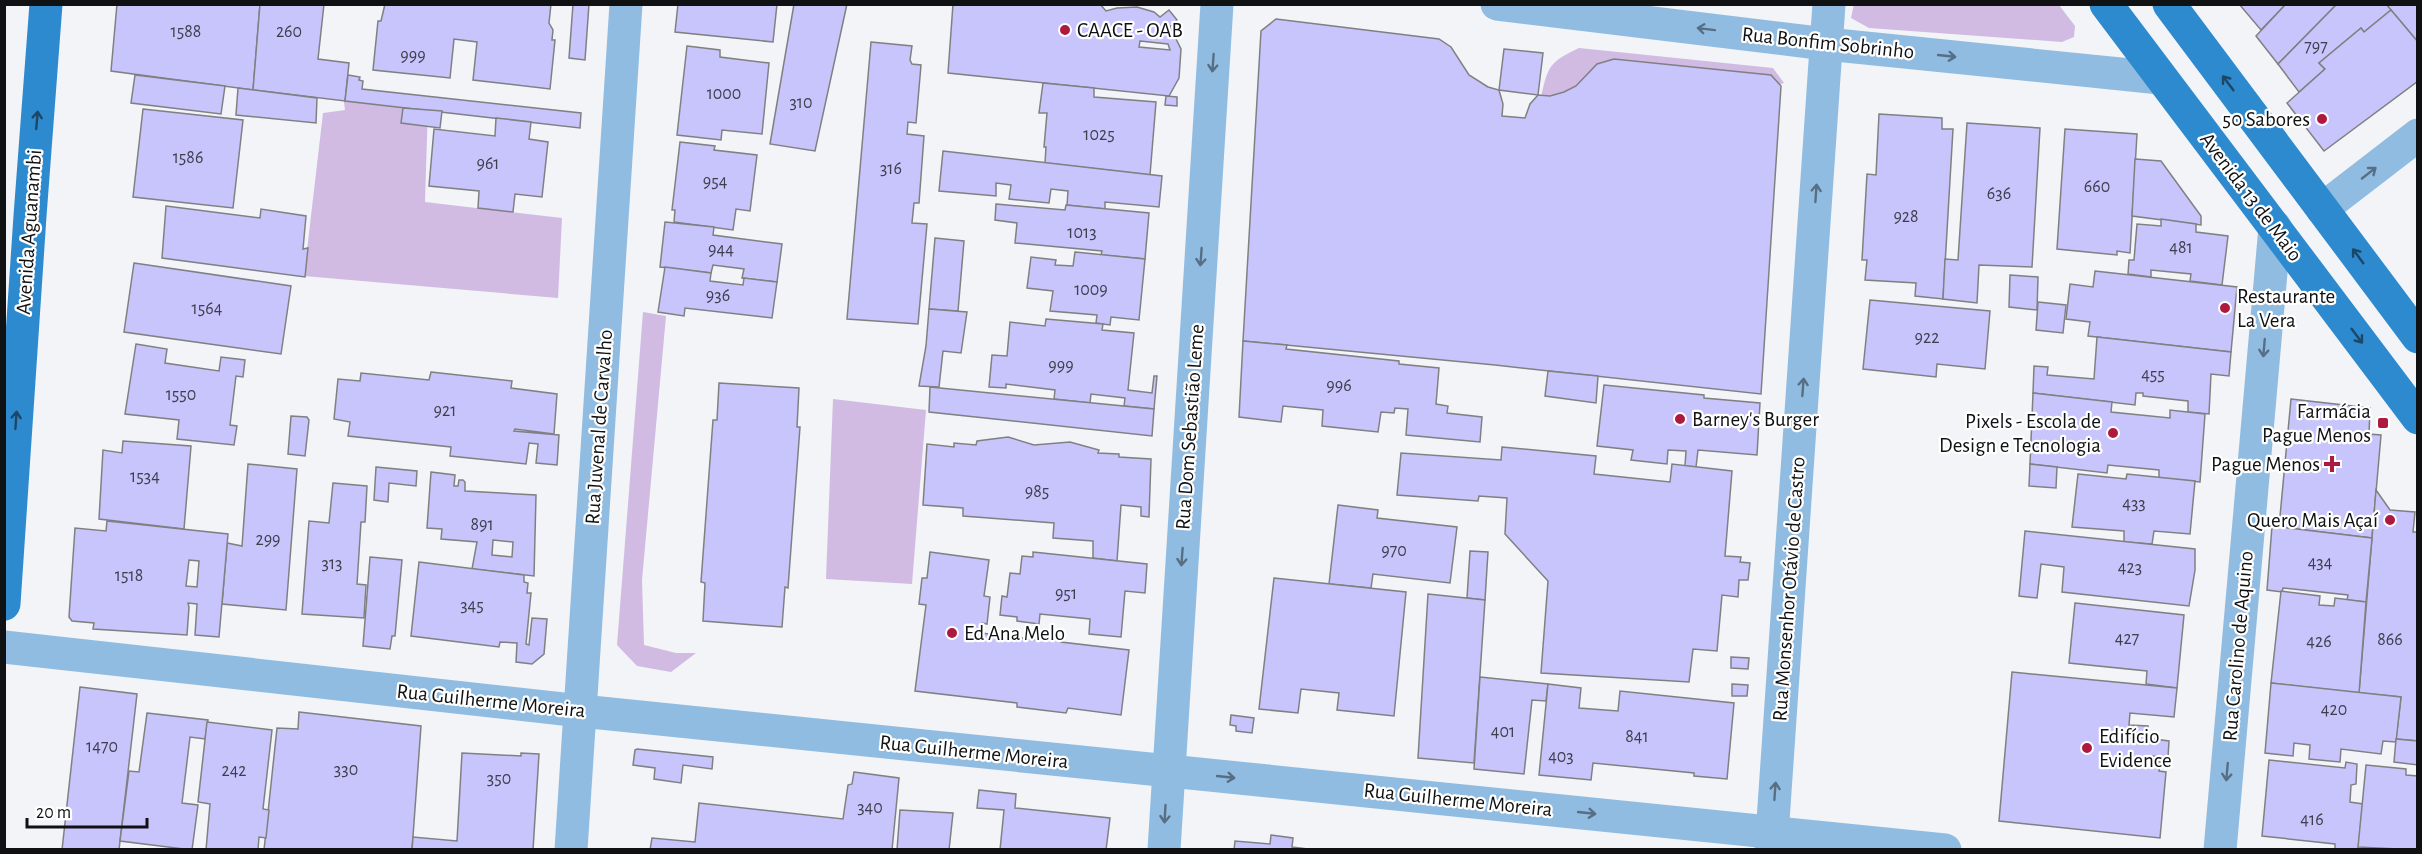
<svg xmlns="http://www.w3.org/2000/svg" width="2422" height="854" font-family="'Alegreya Sans',sans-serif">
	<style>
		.green { fill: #d1bbe3 }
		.building { fill: #c8c4fc; stroke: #808083; stroke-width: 1.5; fill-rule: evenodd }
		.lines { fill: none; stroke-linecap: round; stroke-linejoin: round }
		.minor { stroke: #91bce2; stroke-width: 33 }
		.primary { stroke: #2d8ace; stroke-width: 33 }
		.oneway { stroke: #576f84 }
		.oneway2 { stroke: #1d4767 }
		.poi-dot { fill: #ad193f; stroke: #fff; stroke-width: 2 }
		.labels { text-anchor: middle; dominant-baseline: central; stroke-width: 4.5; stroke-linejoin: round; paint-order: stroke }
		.number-label { font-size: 18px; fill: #3e3e4c }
		.poi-label { font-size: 21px; fill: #101112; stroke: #fff; text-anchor: start }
		.street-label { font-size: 21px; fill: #101112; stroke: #fff }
	</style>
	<rect width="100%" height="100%" fill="#f2f4f7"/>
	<g class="green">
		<path d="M1854,4l205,1 16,21 -1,11 -12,5 -193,-14 -18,-10z"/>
		<path d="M1579,48l194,20 11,15 -57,16 -186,-2c7,-32 9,-35 38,-49z"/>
		<path d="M343,94l85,11 -3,97 137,16 -4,80 -254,-22 19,-163 22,-3z"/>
		<path d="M643,312l23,4 -24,264 2,65 32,8h20l-25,19 -34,-6 -20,-21z"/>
		<path d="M833,399l93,11 -14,174 -86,-5z"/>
	</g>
	<g class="building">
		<path d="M117,4h143l-7,86 -142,-19z"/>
		<path d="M260,4h64l-6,55 31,4 -4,38 -92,-11z"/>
		<path d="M385,4h166l-2,19 4,7 -1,10h3l-5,49 -77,-9 4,-38 -23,-3 -4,39 -77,-8 5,-49h3z"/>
		<path d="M573,4h16l-4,56 -16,-2z"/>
		<path d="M678,4h99l-4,38 -98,-10z"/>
		<path d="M794,4h53l-32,147 -45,-7z"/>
		<path d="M953,4h147l6,7 11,-3 20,-1 17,5 6,5 9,-7 8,10 -7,7 11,22 -2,29 -10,18 -221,-23zM1140,41l28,3 2,6 -31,-3z"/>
		<path d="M2239,4h47l-25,26z"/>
		<path d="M2286,4h51l-59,60 -22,-28z"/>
		<path d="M2386,4h32v38l-27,-32z"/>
		<path d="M2386,4l5,6 -27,22 -3,-4 -42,35 6,6 -26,23 -21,-28 58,-59z"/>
		<path d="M2391,10l27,32v39l-94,70 -37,-48 38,-34 -6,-6 42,-35 3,4z"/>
		<path d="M1276,19l163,20 12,8 18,28 19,12 11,3 4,14 -1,12 23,2 5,-14 8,-9 12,1 14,-4 12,-6 21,-22 17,-5 157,16 10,11 -20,308 -266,-29 -252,-24 18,-310z"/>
		<path d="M871,42l41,4 -2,14 2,4 9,1 -5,58 -8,-1 -1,12 17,2 -5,67h-5l-2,20 15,1 -9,100 -71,-5z"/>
		<path d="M687,46l33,4v7l49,6 -7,71 -40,-4 -1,10 -44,-5z"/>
		<path d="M1504,49l39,4 -5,42 -39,-5z"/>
		<path d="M135,75l90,11 -4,28 -90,-11z"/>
		<path d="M348,75l12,2 -1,3 4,1 -1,8 219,24 -1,15 -235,-27z"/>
		<path d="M1043,83l51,5v9l62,5 -6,73 -105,-12 1,-16h-2l3,-34h-8z"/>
		<path d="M238,88l79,10 -1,25 -80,-8z"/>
		<path d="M1166,96l11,1v9l-12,-1z"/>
		<path d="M403,108l39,3 -2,17 -39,-5z"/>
		<path d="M143,109l100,11 -10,88 -100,-11z"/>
		<path d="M1879,114l63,4v11h11l-10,170 -28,-3 1,-13 -51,-3 2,-20h-5l5,-86 9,1z"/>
		<path d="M496,118l35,4 -2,17 19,3 -6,55 -27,-3 -2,18 -35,-4 1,-17 -50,-5 5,-57 61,7z"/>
		<path d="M1967,123l73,5 -8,139 -53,-2 -2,38 -34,-4 2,-40 13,1z"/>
		<path d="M2065,129l72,5 -7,119 -13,-2v4l-60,-6z"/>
		<path d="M680,142l35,4 -1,4 43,5 -7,56 -14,-2 -3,21 -59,-8 1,-12h-3z"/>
		<path d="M943,151l219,25 -3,31 -54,-5v7l-38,-4 1,-14 -17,-2 -2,14 -40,-4 2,-14 -15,-2v13l-57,-5z"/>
		<path d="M2135,159l26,2 40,55v9l-69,-9z"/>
		<path d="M996,204l69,6 1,-5 83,8 -4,46 -44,-4 1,-4 -87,-8 2,-20 -22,-3z"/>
		<path d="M166,206l94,12 1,-9 45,7 -3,33 5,-1 -3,29 -143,-19z"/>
		<path d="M2161,219l35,5v8l32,4 -6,49 -32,-4 1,-7 -40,-4v7l-23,-3 1,-14h5l3,-36 24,2z"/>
		<path d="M665,222l49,5 -1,8 69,9 -5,38 -35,-4 2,-9 -31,-4 -2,8 -51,-6z"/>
		<path d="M935,238l29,3 -6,70 -29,-2z"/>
		<path d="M1075,252l70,7 -6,61 -28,-3 -1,8 -14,-2 1,-8 -47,-4 3,-20 -26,-3 4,-31 25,3 -1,5 18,1z"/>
		<path d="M134,263l157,23 -10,68 -157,-22z"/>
		<path d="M665,267l46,6 -1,8 33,4 1,-7 33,4 -5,36 -87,-10 -1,8 -26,-4z"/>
		<path d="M2095,271l142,16 -6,65 -143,-16 2,-14 -24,-3 4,-35 23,3z"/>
		<path d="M2010,275l28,2 -1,33 -28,-3z"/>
		<path d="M1870,300l120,11 -5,58 -48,-5 -1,13 -73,-8z"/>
		<path d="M2038,302l28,3 -3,28 -27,-3z"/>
		<path d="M929,309l38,3 -6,41 -18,-2 -4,36 -20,-1 7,-40z"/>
		<path d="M1046,319l57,5 -1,6 32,3 -6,57 24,3 2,-17h3l-3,33 -30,-3 1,-8 -34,-4 -1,9 -36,-4 1,-9 -49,-6v4l-17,-1 3,-32 15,1 3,-34 35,4z"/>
		<path d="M2097,337l134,15 -2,24 -18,-2 -2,40 -21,-2v-11l-45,-5v-3h-7l-1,12 -102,-12 1,-27 14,1 -1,8 47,4z"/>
		<path d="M1243,341l44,4 -1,4 113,12v3l40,4 -3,36 12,2 -1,7 35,4 -2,25 -74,-7 2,-26 -13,-1 -1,5 -13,-1 -3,20 -56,-6 1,-16 -40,-4 -2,16 -42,-5z"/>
		<path d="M136,344l31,5 -2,14 54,8 2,-14 24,3 -2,17 -7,-1 -6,49 7,1 -3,19 -57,-6 2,-19 -54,-6z"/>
		<path d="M1548,371l50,5 -2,27 -51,-7z"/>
		<path d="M431,372l81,9 -1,7 46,6 -3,40 -39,-5 -1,2 45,4 -2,30 -21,-2 2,-19 -9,-1 -3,21 -76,-8 1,-9 -103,-11 2,-14 -16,-3 4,-40 22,2 1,-8 68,7z"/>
		<path d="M719,383l80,5 -2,39h3l-12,161 -3,-1 -3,40 -79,-6 2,-38 -4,-1 12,-162h4z"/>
		<path d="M1604,385l100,10v3l56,5 -3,52 -59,-5 -2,17 -11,-1 1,-15 -18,-1 -1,14 -36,-4 2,-10 -36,-4z"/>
		<path d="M930,387l224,22 -2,27 -223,-24z"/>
		<path d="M2033,393l79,9 -1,10 59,6v-8l35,4 -5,68 -41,-4v-8l-51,-5 -1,8 -77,-9z"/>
		<path d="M2291,399l79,9 -1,26 12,1 -9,103 -93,-11z"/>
		<path d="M291,416l16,1 2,3 -4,36 -17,-2z"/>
		<path d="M1008,437l26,8 36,-3 29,8 -1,3 21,1v3l32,2 -2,58 -8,-1v-9l-20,-2 -4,56 -24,-3v-17l-40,-3 1,-15 -91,-7v-8l-40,-3 4,-61 27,3v-4l22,2 1,-4z"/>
		<path d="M123,441l68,5 -7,83 -85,-10 4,-69 19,3z"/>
		<path d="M1502,447l94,9 -2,18 76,8 2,-18 60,7 -7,85 16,1 -1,5 10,1 -2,17h-9l-1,17 -16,-2 -5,56 -24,-2 -4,33 -148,-9 7,-92 -43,-47 2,-36 -28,-2 -1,5 -81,-6 4,-42 100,7z"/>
		<path d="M248,464l49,5 -11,141 -64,-6 5,-61 15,3z"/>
		<path d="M2030,464l27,3 -1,21 -27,-2z"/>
		<path d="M376,467l41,4 -1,15 -27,-3 -1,19 -14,-2z"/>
		<path d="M431,472l24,3 -1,11h4l1,-6h4l2,2v9l71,4 -2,81 -62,-7 5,-27 -36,-3 1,-10 -15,-1zM493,540l20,2 -1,15 -20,-2z"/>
		<path d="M2078,474l48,5 1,-5 68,7 -5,53 -36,-3 -2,13 -28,-2v-11l-52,-4z"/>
		<path d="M333,483l34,3 -2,36h-4l-4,62 9,1 -2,33 -62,-4 7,-93 20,2z"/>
		<path d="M2376,490l14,20 25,2 -2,20h5v209l-22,-2 5,-42 -42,-4z"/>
		<path d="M1338,505l40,5 -1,8 80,9 -7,56 -77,-9 -2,14 -42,-4z"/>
		<path d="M107,521l121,13 -9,103 -24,-2 2,-31 -9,-1 1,4 -2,28 -94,-6 1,-6 -22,-2 -3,-4 6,-89 31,3zM189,560l10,1 -2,26 -11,-1z"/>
		<path d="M2272,526l100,12 -6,64 -19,-2 1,-5 -65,-7 -1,4 -15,-2z"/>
		<path d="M2025,531l170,18v21l-6,36 -127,-14 2,-25 -23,-3 -4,34 -18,-2z"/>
		<path d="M1470,551l18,1 -3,48 -18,-2z"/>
		<path d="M930,552l59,8 -5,36 6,1 -3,27 -5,-1 -1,10 56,7 1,-6 24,3 -1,5 68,8 -8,65 -53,-7 -2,5 -49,-6v-4l-102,-12 11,-86 -7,-1 3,-26h5z"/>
		<path d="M1033,552l114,12 -2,29 -20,-2 -4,46 -32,-3 1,-15 -50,-5 -1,10 -22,-3v-4l-17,-2 2,-19 5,1 3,-24 10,1 2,-18 11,1z"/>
		<path d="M370,557l32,3 -7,76h-3l-2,13 -27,-3z"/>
		<path d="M419,562l105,13v7l4,1 -1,10h4l-5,51 3,1 3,-27 15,1 -3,35 -12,10 -16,-2 1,-19 -17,-1 -1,5 -88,-11z"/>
		<path d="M1274,578l132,14 -12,124 -57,-6 2,-17 -38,-4 -3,24 -39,-4z"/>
		<path d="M2281,591l39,5 -1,9 15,1 1,-8 31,4 -7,91 -88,-10z"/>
		<path d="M1428,594l57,6 -11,163 -56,-5z"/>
		<path d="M2075,603l109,12 -7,73 -31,-4 1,-13 -78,-8z"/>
		<path d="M1731,657l18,1 -1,11 -17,-1z"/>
		<path d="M2012,672l165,16 -3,29 -44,-4 -1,12 19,1 -2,12 23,3 -1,16 -16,-1v5l9,1 -2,9 7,1 -6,66 -161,-17z"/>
		<path d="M1480,677l68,7 -2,17 -14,-1 -8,74 -50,-5z"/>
		<path d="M2271,683l130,14 -5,45 -13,-1 -2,13 -40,-5 -1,13 -31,-3 1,-14 -16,-2 -1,13 -28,-3z"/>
		<path d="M1548,684l33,4 -2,20 39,3 2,-20 114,12 -7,76 -33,-3v-3l-101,-10 -2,17 -52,-5z"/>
		<path d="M1732,684l16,1 -1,11h-15z"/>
		<path d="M80,687l57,7 -18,156h-57z"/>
		<path d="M299,712l122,14 -9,124h-148l13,-122 21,1z"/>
		<path d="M147,713l61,7 -3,19 -15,-2 -8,66 16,2 -6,45 -72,-9 9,-70 10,1z"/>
		<path d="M1231,715l23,3 -2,15 -16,-2v-5l-6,-1z"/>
		<path d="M207,722l65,8 -9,79 6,1 -3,28 -7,-1 -1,13h-52l4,-46 -12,-2z"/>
		<path d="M2396,739l22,2v24l-24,-3z"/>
		<path d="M637,749l76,8 -1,12 -29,-4 -2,18 -27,-4 1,-11 -22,-3 2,-15z"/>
		<path d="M462,753l59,3v-3l18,1 -6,96h-121l1,-13 44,4z"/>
		<path d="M2269,760l76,8 1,-6 11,2 -1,20 -5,1 -1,17 13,2 -5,46h-23v-6l-73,-8z"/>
		<path d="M2366,765l40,4v6l12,1v74l-60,-3z"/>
		<path d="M854,772l45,6 -7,72h-242l2,-12 43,4 4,-39 144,16 5,-34 4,-1z"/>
		<path d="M979,790l37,4 -1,14 95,10 -4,32h-106l4,-40 -27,-2z"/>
		<path d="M900,810l53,3 -4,37h-52z"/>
		<path d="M1271,835l22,3 -1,9 24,3h-82l1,-9 35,3z"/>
	</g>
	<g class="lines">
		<g class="minor">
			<path d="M1497,4l329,40 334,34"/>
			<path d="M2322,209l96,-74"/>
			<path d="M4,647l577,64 1364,139"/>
			<path d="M571,850l55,-846"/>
			<path d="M1164,850l53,-846"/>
			<path d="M1771,850l58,-846"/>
			<path d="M2220,850l55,-623"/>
		</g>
		<g class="primary">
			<path d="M2106,4l312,414"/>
			<path d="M2169,4l249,333"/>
			<path d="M4,604l26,-388 16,-212"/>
		</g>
	</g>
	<defs><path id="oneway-shaft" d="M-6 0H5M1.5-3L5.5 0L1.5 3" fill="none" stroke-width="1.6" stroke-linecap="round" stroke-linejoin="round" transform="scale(1.5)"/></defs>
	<g class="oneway">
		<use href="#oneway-shaft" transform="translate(1706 29) rotate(-173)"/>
		<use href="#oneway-shaft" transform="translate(1947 56) rotate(6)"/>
		<use href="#oneway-shaft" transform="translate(1213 63) rotate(94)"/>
		<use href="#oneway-shaft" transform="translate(2369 173) rotate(-38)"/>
		<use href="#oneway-shaft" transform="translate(1816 193) rotate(-86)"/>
		<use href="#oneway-shaft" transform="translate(1201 257) rotate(94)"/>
		<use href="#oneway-shaft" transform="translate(2264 348) rotate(95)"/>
		<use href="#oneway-shaft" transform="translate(1803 387) rotate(-86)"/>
		<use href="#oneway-shaft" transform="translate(1182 557) rotate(94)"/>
		<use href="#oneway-shaft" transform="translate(2227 772) rotate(95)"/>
		<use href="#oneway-shaft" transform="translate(1226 777) rotate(6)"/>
		<use href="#oneway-shaft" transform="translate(1775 791) rotate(-86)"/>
		<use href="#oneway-shaft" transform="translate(1587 813) rotate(6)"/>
		<use href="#oneway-shaft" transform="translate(1165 814) rotate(93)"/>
	</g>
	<g class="oneway2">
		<use href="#oneway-shaft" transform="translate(2228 83) rotate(-127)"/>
		<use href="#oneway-shaft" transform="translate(37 120) rotate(-85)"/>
		<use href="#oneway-shaft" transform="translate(2358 256) rotate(-126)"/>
		<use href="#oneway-shaft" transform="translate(2357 336) rotate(53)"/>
		<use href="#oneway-shaft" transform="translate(16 420) rotate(-86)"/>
	</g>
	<g class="poi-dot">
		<circle cx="1065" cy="30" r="6"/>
		<circle cx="2322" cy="119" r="6"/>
		<circle cx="2225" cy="308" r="6"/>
		<circle cx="1680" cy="419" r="6"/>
		<rect x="2377" y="417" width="12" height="12" rx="3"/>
		<circle cx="2113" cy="433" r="6"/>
		<path d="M2329 455h6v6h6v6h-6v6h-6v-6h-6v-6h6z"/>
		<circle cx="2390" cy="520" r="6"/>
		<circle cx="952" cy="633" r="6"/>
		<circle cx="2087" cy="748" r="6"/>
	</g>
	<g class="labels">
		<g class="number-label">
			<text x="186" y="32">1588</text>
			<text x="289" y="32">260</text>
			<text x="2316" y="47">797</text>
			<text x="413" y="56">999</text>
			<text x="724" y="94">1000</text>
			<text x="801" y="103">310</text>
			<text x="1099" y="135">1025</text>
			<text x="188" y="158">1586</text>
			<text x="488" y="164">961</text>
			<text x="891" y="169">316</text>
			<text x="715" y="182">954</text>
			<text x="2097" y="187">660</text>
			<text x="1999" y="194">636</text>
			<text x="1906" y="217">928</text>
			<text x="1082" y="233">1013</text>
			<text x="2181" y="248">481</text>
			<text x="721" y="250">944</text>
			<text x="1091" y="290">1009</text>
			<text x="718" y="296">936</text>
			<text x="207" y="309">1564</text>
			<text x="1927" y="338">922</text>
			<text x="1061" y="366">999</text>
			<text x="2153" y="375">455</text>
			<text x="1339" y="386">996</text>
			<text x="181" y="395">1550</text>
			<text x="445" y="411">921</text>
			<text x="145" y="477">1534</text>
			<text x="1037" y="492">985</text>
			<text x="2134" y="504">433</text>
			<text x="482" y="525">891</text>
			<text x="268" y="540">299</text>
			<text x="1394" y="551">970</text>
			<text x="2320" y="563">434</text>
			<text x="332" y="564">313</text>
			<text x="2130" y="568">423</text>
			<text x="129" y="576">1518</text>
			<text x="1066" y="594">951</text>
			<text x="472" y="606">345</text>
			<text x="2127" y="639">427</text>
			<text x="2390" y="640">866</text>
			<text x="2319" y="642">426</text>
			<text x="2334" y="710">420</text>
			<text x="1503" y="732">401</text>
			<text x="1637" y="737">841</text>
			<text x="102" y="747">1470</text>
			<text x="1561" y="757">403</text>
			<text x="346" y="770">330</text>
			<text x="234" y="771">242</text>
			<text x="499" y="779">350</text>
			<text x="870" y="808">340</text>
			<text x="2312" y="820">416</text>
		</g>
		<g class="poi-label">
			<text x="1077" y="30">CAACE - OAB</text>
			<text x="2310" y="119" text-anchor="end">50 Sabores</text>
			<text x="2237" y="296">Restaurante<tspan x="2237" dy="24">La Vera</tspan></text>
			<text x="2371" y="411" text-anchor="end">Farmácia<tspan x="2371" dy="24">Pague Menos</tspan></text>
			<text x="1692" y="419">Barney's Burger</text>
			<text x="2101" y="421" text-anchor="end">Pixels - Escola de<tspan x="2101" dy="24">Design e Tecnologia</tspan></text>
			<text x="2320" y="464" text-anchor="end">Pague Menos</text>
			<text x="2378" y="520" text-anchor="end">Quero Mais Açaí</text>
			<text x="964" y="633">Ed Ana Melo</text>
			<text x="2099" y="736">Edifício<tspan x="2099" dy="24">Evidence</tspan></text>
		</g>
		<g class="street-label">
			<text transform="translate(1828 43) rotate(6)">Rua Bonfim Sobrinho</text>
			<text transform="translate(2251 197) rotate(53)">Avenida 13 de Maio</text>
			<text transform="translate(29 232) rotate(-86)">Avenida Aguanambi</text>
			<text transform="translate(599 427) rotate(-86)">Rua Juvenal de Carvalho</text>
			<text transform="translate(1190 427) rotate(-86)">Rua Dom Sebastião Leme</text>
			<text transform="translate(1789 589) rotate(-86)">Rua Monsenhor Otávio de Castro</text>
			<text transform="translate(2238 646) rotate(-85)">Rua Carolino de Aquino</text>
			<text transform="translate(491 701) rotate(6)">Rua Guilherme Moreira</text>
			<text transform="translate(974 752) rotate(6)">Rua Guilherme Moreira</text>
			<text transform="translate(1458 800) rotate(6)">Rua Guilherme Moreira</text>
		</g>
	</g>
	<rect width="2422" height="854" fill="none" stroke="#101112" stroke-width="12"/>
	<path d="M27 818v9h120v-9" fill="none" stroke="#101112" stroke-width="3"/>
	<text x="36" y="818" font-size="18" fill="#101112" stroke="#ffffff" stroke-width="4.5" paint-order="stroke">20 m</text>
</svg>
